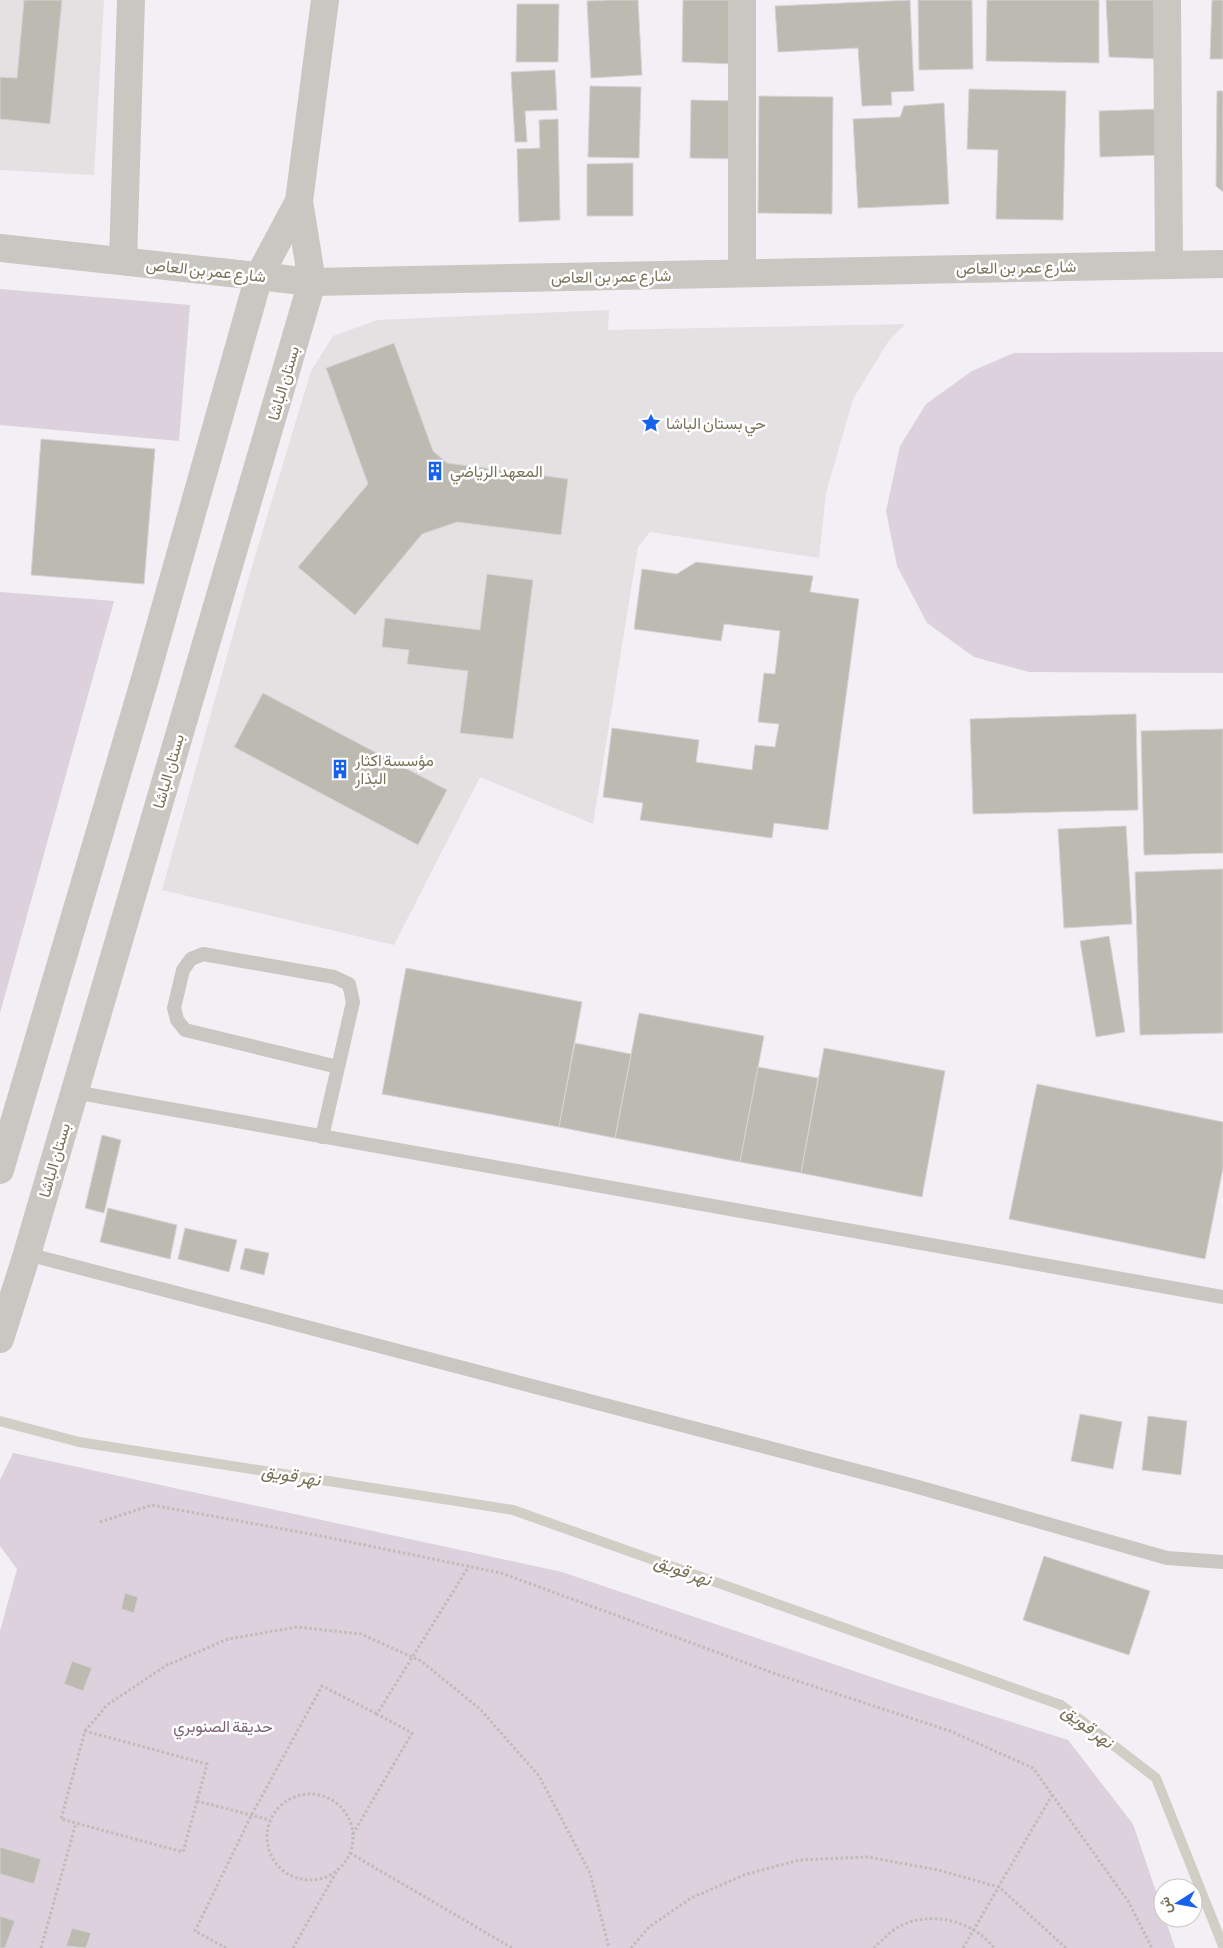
<svg xmlns="http://www.w3.org/2000/svg" width="1223" height="1948" font-family="'Asap Condensed',Vazirmatn,sans-serif">
	<style>
		.built { fill: #e3e1e2 }
		.green { fill: #dcd1dc }
		.lines { fill: none; stroke-linecap: round; stroke-linejoin: round }
		.stream { stroke: #d1cec5; stroke-width: 10 }
		.building { fill: #bdbbb1; stroke: #d4d3d6 }
		.path { stroke: #bebdb8; stroke-width: 3; stroke-dasharray: 2.5 2.5; stroke-linecap: butt }
		.service { stroke: #c8c7c1; stroke-width: 14 }
		.minor { stroke: #c8c7c1; stroke-width: 28 }
		.tertiary { stroke: #c8c7c1; stroke-width: 28 }
		.labels { text-anchor: middle; dominant-baseline: central; stroke-width: 5; stroke-linejoin: round; paint-order: stroke }
		.street-label { font-size: 16px; fill: #787359; stroke: #fff }
		.poi-label { font-size: 16px; fill: #787359; stroke: #fff; text-anchor: start }
		.park-label { font-size: 16px; fill: #7a6174; stroke: #fff }
		.water-label { font-size: 18px; font-style: italic; fill: #7a7058; stroke: #fff }
	</style>
	<rect width="100%" height="100%" fill="#f2f0f5"/>
	<g class="built">
		<path d="M0,0h104l-10,175 -94,-5z"/>
		<path d="M609,310l-1,20 297,-6 -17,18 -35,57 -27,94 -7,65 -169,-26 -12,15 -45,277 -113,-47 -86,168 -232,-55 88,-317 61,-202 22,-35 44,-16z"/>
	</g>
	<g class="green">
		<path d="M0,289l190,16 -11,136 -179,-16z"/>
		<path d="M1223,352v321l-194,-1 -55,-15 -47,-34 -30,-57 -11,-55 14,-65 26,-42 46,-33 42,-18z"/>
		<path d="M0,592l114,9 -114,412z"/>
		<path d="M13,1453l549,119 333,113 173,55 65,84 30,88v6h2l10,30h-1175v-317l17,-62 -17,-23v-66z"/>
	</g>
	<g class="lines">
		<path class="stream" d="M0,1421l79,21 434,68 548,195 95,73 67,168"/>
	</g>
	<g class="building">
		<path d="M24,0h38l-12,124 -50,-5v-42l17,1z"/>
		<path d="M608,0h30l4,75 -51,3 -4,-77z"/>
		<path d="M683,0h52l-1,64 -52,-2z"/>
		<path d="M910,0l4,91 -23,1 1,13 -30,1 -4,-58 -80,4 -3,-46z"/>
		<path d="M918,0h54l1,69 -54,1z"/>
		<path d="M987,0h112v63l-113,-2z"/>
		<path d="M1106,0h52l2,59 -51,-2z"/>
		<path d="M1212,0h11v59h-13z"/>
		<path d="M517,4h42l-1,58h-42z"/>
		<path d="M555,70l2,40 -32,1 2,31h-12l-4,-70z"/>
		<path d="M590,86l51,1 -2,71 -51,-1z"/>
		<path d="M969,89l97,2 -3,129 -67,-1 2,-69 -31,-1z"/>
		<path d="M1217,91h6v101l-7,-6z"/>
		<path d="M759,96l74,1 -1,117 -74,-1z"/>
		<path d="M691,100l46,1 -1,58 -46,-1z"/>
		<path d="M944,103l5,101 -91,4 -5,-89 47,-2 4,-11z"/>
		<path d="M1159,109l2,46 -61,2 -1,-46z"/>
		<path d="M558,119l2,101 -41,2 -2,-73 23,-1 -1,-28z"/>
		<path d="M633,163v53h-46v-52z"/>
		<path d="M394,343l39,108 14,12 121,16 -7,56 -104,-13 -35,12 -67,81 -57,-48 70,-83 -42,-116z"/>
		<path d="M41,439l114,10 -11,135 -113,-9z"/>
		<path d="M696,562l117,14 -3,16 49,7 -31,231 -54,-7 -2,15 -132,-18 3,-17 -40,-6 9,-69 87,12 -3,22 56,8 3,-25 20,2 4,-23 -21,-2 6,-49 11,1 5,-43 -56,-7 -3,17 -87,-12 8,-60 35,5z"/>
		<path d="M487,574l46,6 -20,159 -53,-6 8,-62 -61,-7 2,-14 -27,-3 3,-29 95,12z"/>
		<path d="M263,693l184,97 -29,55 -184,-98z"/>
		<path d="M1136,714l2,96 -165,4 -3,-95z"/>
		<path d="M1223,729v124l-79,2 -3,-124z"/>
		<path d="M1126,826l6,98 -68,4 -6,-99z"/>
		<path d="M1223,869v164l-83,2 -5,-163z"/>
		<path d="M1109,936l16,96 -29,5 -16,-96z"/>
		<path d="M406,968l176,34 -23,125 -177,-33z"/>
		<path d="M639,1013l125,23 -24,126 -125,-24z"/>
		<path d="M575,1043l56,11 -16,84 -56,-11z"/>
		<path d="M824,1048l121,23 -23,126 -121,-24z"/>
		<path d="M758,1067l60,11 -17,95 -61,-11z"/>
		<path d="M1037,1084l186,38v46l-18,91 -196,-40z"/>
		<path d="M102,1135l19,5 -17,73 -19,-5z"/>
		<path d="M108,1208l69,17 -7,34 -70,-17z"/>
		<path d="M185,1228l52,12 -8,32 -51,-13z"/>
		<path d="M245,1248l24,5 -5,22 -24,-6z"/>
		<path d="M1080,1414l42,8 -9,47 -42,-8z"/>
		<path d="M1148,1416l39,5 -6,54 -39,-5z"/>
		<path d="M1044,1556l106,35 -21,64 -106,-35z"/>
		<path d="M125,1593l13,4 -4,16 -13,-4z"/>
		<path d="M72,1661l20,7 -9,23 -19,-7z"/>
		<path d="M0,1847l41,12 -7,25 -34,-10z"/>
		<path d="M0,1916l15,5 -10,27h-5z"/>
		<path d="M72,1928l19,5 -5,15 -20,-2z"/>
	</g>
	<g class="lines">
		<g class="path">
			<path d="M100,1522l52,-17 164,30 185,38 275,101 174,57 83,37 95,133 24,47"/>
			<path d="M85,1731l22,-26 60,-40 61,-26 69,-12 64,7 60,27 59,48 59,67 51,97 19,75"/>
			<circle cx="310" cy="1837" r="43"/>
			<path d="M197,1801l-14,51 -122,-33 24,-88 122,33 -10,37 73,19"/>
			<path d="M353,1834l59,-101 -35,-19 92,-148"/>
			<path d="M350,1853l162,95"/>
			<path d="M41,1948l35,-125"/>
			<path d="M226,1948l-31,-17 56,-115 71,-130 55,28"/>
			<path d="M293,1948l45,-79"/>
			<path d="M631,1948l18,-21 42,-29 53,-23 55,-15 69,-3 70,13 61,17 67,61"/>
			<path d="M874,1948c5,-5 11,-11 17,-16 31,-24 80,-14 103,16"/>
			<path d="M963,1948l89,-153"/>
		</g>
		<g class="service">
			<path d="M74,1092l1149,205"/>
			<path d="M322,1137l31,-135 -4,-18 -15,-7 -131,-23 -12,5 -8,11 -9,38 3,12 8,10 153,37"/>
			<path d="M27,1254l884,231 256,73 56,4"/>
		</g>
		<g class="minor">
			<path d="M742,0v273"/>
			<path d="M1167,0l2,264"/>
			<path d="M123,261l8,-261"/>
		</g>
		<g class="tertiary">
			<path d="M0,248l312,34 911,-18"/>
			<path d="M0,1170l145,-491 114,-403 40,-75"/>
			<path d="M0,1339l27,-85 285,-972 -13,-81 26,-201"/>
		</g>
	</g>
	<defs>
		<symbol id="sight-bare" viewBox="-9 -9 18 18"><path d="M0-6L1.8-2.2L6-1.7L2.9 1.2L3.7 5.4L0 3.3L-3.7 5.4L-2.9 1.2L-6-1.7L-1.8-2.2Z" fill="#1762ed" stroke="#fff" stroke-width="2.5" paint-order="stroke"/></symbol>
		<symbol id="building-bare" viewBox="-9 -9 18 18"><path d="M-4-6H4V6H1V3H-1V6H-4ZM-2.5-4.3h1.7v1.8h-1.7ZM.8-4.3h1.7v1.8H.8ZM-2.5-1h1.7V.8h-1.7ZM.8-1h1.7V.8H.8Z" fill="#1762ed" stroke="#fff" stroke-width="2.5" paint-order="stroke"/></symbol>
	</defs>
	<g fill-rule="evenodd">
		<use href="#sight-bare" x="637" y="409" width="28" height="28"/>
		<use href="#building-bare" x="421" y="457" width="28" height="28"/>
		<use href="#building-bare" x="326" y="755" width="28" height="28"/>
	</g>
	<g class="labels">
		<g class="street-label">
			<text transform="translate(1016 267) rotate(-1)">شارع عمر بن العاص</text>
			<text transform="translate(206 270) rotate(6)">شارع عمر بن العاص</text>
			<text transform="translate(611 276) rotate(-1)">شارع عمر بن العاص</text>
			<text transform="translate(283 383) rotate(-74)">بستان الباشا</text>
			<text transform="translate(168 771) rotate(-74)">بستان الباشا</text>
			<text transform="translate(54 1160) rotate(-74)">بستان الباشا</text>
		</g>
		<g class="poi-label">
			<text x="666" y="423">حي بستان الباشا</text>
			<text x="450" y="471">المعهد الرياضي</text>
			<text x="355" y="760">مؤسسة اكثار<tspan x="355" dy="18">البذار</tspan></text>
		</g>
		<g class="park-label">
			<text x="223" y="1726">حديقة الصنوبري</text>
		</g>
		<g class="water-label">
			<text transform="translate(291 1475) rotate(9)">نهر قويق</text>
			<text transform="translate(683 1570) rotate(20)">نهر قويق</text>
			<text transform="translate(1088 1726) rotate(37)">نهر قويق</text>
		</g>
	</g>
	<g transform="translate(1178 1903) rotate(259)"><circle r="24" fill="#ffffff" stroke="#c9c7bd"/>
	<path d="M0-4L9 19L0 12L-9 19Z" fill="#1762ed"/>
	<text y="-8" font-size="14" font-weight="bold" text-anchor="middle" fill="#787359">ش</text>
	</g>
</svg>
